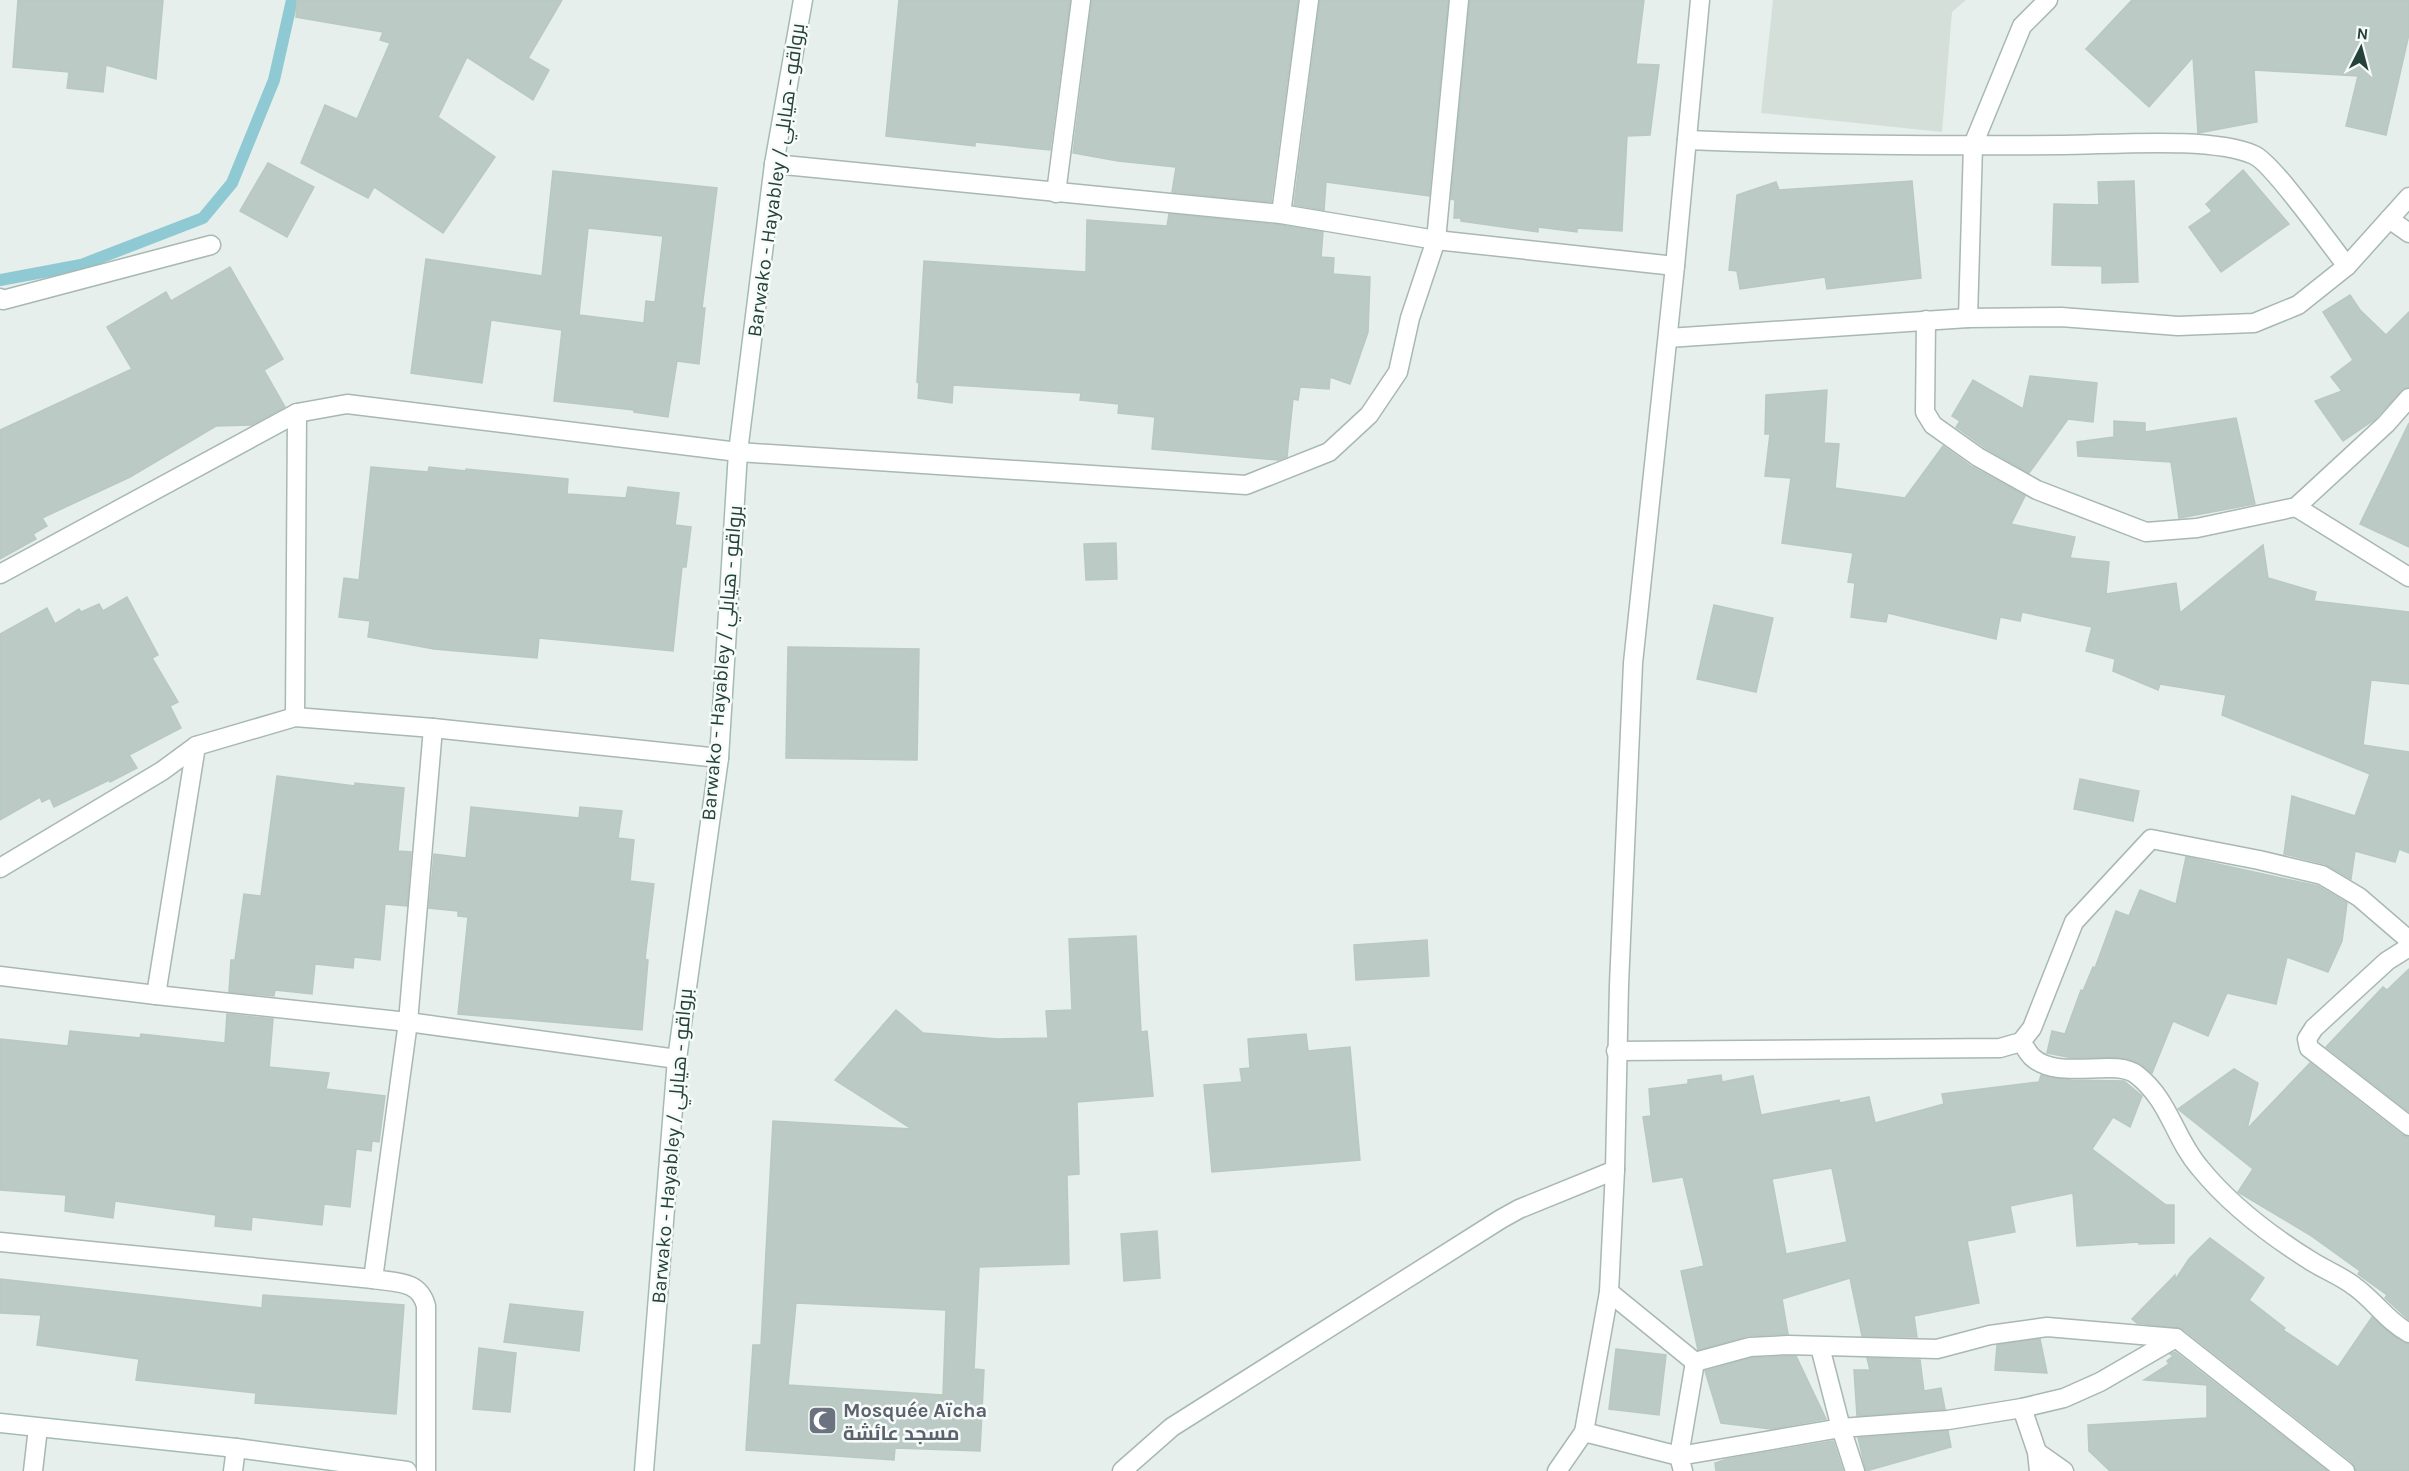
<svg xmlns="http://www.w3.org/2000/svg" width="2409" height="1471" font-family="Karla,Cairo,sans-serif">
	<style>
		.built { fill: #d4dfda }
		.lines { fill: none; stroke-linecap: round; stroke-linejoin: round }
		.stream { stroke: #8ec9d4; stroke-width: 12 }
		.building { fill: #bbcac4; stroke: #b8c9c2; stroke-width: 1.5; fill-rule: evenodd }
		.lane-casing { stroke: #a8b8b2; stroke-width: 21 }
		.street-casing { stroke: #a8b8b2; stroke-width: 21 }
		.secondary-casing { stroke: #a4bbb3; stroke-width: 21 }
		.lane { stroke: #fff; stroke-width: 18 }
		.street { stroke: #fff; stroke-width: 18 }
		.secondary { stroke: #fff; stroke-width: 18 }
		.labels { text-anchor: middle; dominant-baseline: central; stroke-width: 5; stroke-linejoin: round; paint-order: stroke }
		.street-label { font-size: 20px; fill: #24423a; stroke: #f7fbf9 }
		.worship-label { font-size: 20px; font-weight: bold; fill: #5b616d; stroke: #f7fbf9; text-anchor: start }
	</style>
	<rect width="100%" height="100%" fill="#e6efeb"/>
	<path class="built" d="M1773,0h193l-14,12 -10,120 -181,-19z"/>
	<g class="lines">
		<path class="stream" d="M0,280l81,-15 122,-47 29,-35 42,-103 18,-80"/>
	</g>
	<g class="building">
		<path d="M18,0h145l-7,79 -50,-14 -3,27 -36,-4 2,-16 -56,-5z"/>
		<path d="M297,0h265l-34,58 21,12 -16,30 -66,-43 -29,60 57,40 -52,76 -69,-46 -6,11 -67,-35 24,-58 32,14 33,-76 -10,-3 3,-8 -87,-15z"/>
		<path d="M899,0h171l-20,150 -75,-8v4l-89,-10z"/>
		<path d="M1092,0h206l-27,202 -99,-10 4,-25 -58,-6 -45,-8z"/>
		<path d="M1320,0h128l-19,196 -103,-14 -2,28 -30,-5z"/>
		<path d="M1470,0h174l-8,64 23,1 -9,70 -23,1 -5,95 -45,-3v4l-39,-5v5l-77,-11v-3h-7l1,-18 -4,-1z"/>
		<path d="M2132,0h277v34l-23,101 -40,-9 12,-50 -104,-6 3,52 -59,11 -5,-76 -44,50 -63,-58z"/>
		<path d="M268,163l46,24 -27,50 -47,-26z"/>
		<path d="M2243,170l46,54 -68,48 -32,-45 23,-16 -6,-7z"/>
		<path d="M553,171l164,17 -15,120h3l-6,56 -22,-3 -9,56 -34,-5v-2l-80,-9 8,-71 -71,-10 -9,63 -71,-10 15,-114 116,17zM588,228l75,8 -8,66 -9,-1 -2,22 -65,-8z"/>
		<path d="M1912,181l9,97 -94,11 -2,-12 -85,12 -3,-18 -8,-1 8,-75 39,-13 3,8z"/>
		<path d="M2134,181l4,101 -36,1v-17l-50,-1 2,-61 45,1 -1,-23z"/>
		<path d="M1169,214l111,11 43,7 -2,25 13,1 -1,16 37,3 -2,55 -18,52 -20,-7 -1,12 -29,-2 -2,13 -5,-1 -6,58 -9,3 -126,-11 3,-32 -37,-4 1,-9 -39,-4 1,-7 -128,-8 -1,18 -34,-5 1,-15 -2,-1 7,-121 162,11 1,-52 80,6z"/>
		<path d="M230,267l53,92 -19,11 21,37 -34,18 -35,1 -86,51 -88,41 5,8 -14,8 3,5 -36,20v-129l132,-61 -25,-42 59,-35 5,9z"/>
		<path d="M2350,295l10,15 26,25 23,-23v75l-8,4 -27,29 -31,21 -28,-40 27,-10 -11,-14 22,-17 -30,-48z"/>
		<path d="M2030,376l67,7 -4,39 -25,-3 -39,54 -45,-26 -28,-20 4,-6 -8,-5 21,-36 50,29z"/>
		<path d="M1827,390l-3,53 15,1 -4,44 70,10 38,-52 29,21 53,29 -14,28 64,13 -5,21 39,4 -3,32 70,-11 4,30 83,-68 5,33 48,14 -2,9 95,11v72l-38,-4 -8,65 46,7v101l-10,-4 -4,13 -40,-11 -4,28 -26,-15 -41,-10 8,-58 63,20 15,-42 -148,-59 4,-20 -66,-11 -2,6 -45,-19 2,-12 -29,-8 6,-24 -70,-15 -2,9 -20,-4 -4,22 -108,-26 -2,9 -35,-5 4,-34 -7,-1 5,-29 -71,-10 9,-65 -26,-2 5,-42h-5l1,-39z"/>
		<path d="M2236,418l19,86 -76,14 -8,-56 -93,-6 -1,-14 37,-5v-16l31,2v9z"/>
		<path d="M2409,423v124l-49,-23z"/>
		<path d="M371,467l57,5 1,-5 37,4v-2l102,10 -1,15 59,4 2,-11 51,6 -4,32 16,2 -5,40h-4l-9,84 -134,-13 -2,20 -103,-9 -66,-12 2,-16 -31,-4 5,-39 15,2z"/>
		<path d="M1116,543l1,36 -31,1 -2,-36z"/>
		<path d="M127,597l31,58 -6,3 26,44 -8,4 11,22 -52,27 8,13 -27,14 -1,-2 -55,27 -4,-9 -8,4 -2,-5 -40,23v-186l47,-26 8,16 24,-15 2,3 18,-8 4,7z"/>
		<path d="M1714,605l59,13 -17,74 -59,-13z"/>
		<path d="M788,647l131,2 -2,111 -131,-2z"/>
		<path d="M277,776l78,10v-3l49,5 -6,63 13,1 -4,54 -22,-2 -5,56 -26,-3 -1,11 -38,-4 -3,30 -37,-4 -1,6 -45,-4 2,-32h4l9,-66 17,2z"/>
		<path d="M2080,779l59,12 -6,30 -59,-12z"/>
		<path d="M471,807l108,11 1,-11 42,4 -4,27 16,2 -4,41 24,3 -9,75 3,1 -6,70 -184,-16 10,-97 -10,-1v-5l-29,-3 5,-54 32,4z"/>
		<path d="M2186,857l132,29 29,17 -5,38 -14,31 -41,-15 -11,47 -49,-11 -19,43 -35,-15 -21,52 -10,-8 -13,-6 -14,-2 -43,1 -25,-5 5,-22 13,3 16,-44 2,1 10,-24 2,1 21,-57 13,5 11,-26 36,14z"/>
		<path d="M1136,936l5,96 6,-1 6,65 -76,6 2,72 -12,1 2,89 -90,3 -5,102 10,1 -4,81 -85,-3 -1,12 -148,-10 7,-105h8l12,-224 139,8 -77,-49 61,-70 27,23 75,6 50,-1 -2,-27 26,-1 -3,-71zM796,1303l150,7 -3,85 -155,-10z"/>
		<path d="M1427,940l2,36 -73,4 -2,-35z"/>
		<path d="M2409,969v143l-83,-65 57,-60 4,3z"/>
		<path d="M227,1014l46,5 -4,48 60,6 -3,16 59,7 -6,46 -7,-1 -1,10 -15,-2 -6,58 -26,-3 -2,21 -70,-8 -1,13 -36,-4 1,-11 -101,-14 -2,17 -48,-7 1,-16 -66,-5v-151l68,7 2,-15 70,7 1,-4 84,9z"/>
		<path d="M1306,1034l2,17 42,-4 10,113 -148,12 -8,-87 38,-3 -2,-13 10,-1 -2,-29z"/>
		<path d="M2310,1063l92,72 7,2v183l-24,-22 2,-3 -29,-21 2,-3 -50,-36 -72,-43 15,-23 -75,-60 56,-40 24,14 -11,46z"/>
		<path d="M1721,1075l1,7 31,-6 8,39 78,-15 1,3 29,-6 6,26 69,-19 -2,-10 97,-12 2,-7 30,5 53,1 18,15 -12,31 -17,-10 -21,32 74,56h8v38l-35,1v-2l-62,4 -4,-53 -63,13 5,26 -48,9 12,62 -65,13 3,21 -55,-1 -12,-58 -68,21 6,35 -41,2 -49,14 -17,-79 23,-5 -21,-89 -30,5 -10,-65 8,-1 -2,-27 39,-5v-4zM1832,1168l15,74 -61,12 -14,-75z"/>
		<path d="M1157,1231l3,47 -36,3 -3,-47z"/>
		<path d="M2210,1238l54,40 -15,22 36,28 -2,2 55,37 34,-50 23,20 14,7v127h-53l-4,-9 -169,-133 -46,-6 -5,-4 43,-44v5l14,-21z"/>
		<path d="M0,1279l262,29 1,-13 141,10 -8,109 -141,-11 1,-10 -120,-13 3,-21 -102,-14 4,-30 -41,-2z"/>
		<path d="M510,1304l73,8 -4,39 -75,-9z"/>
		<path d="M2040,1339l7,34 -52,-3 2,-25z"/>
		<path d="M479,1348l37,5 -6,59 -37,-3z"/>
		<path d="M1616,1349l50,6 -7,60 -50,-6z"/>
		<path d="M2175,1352l152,119h-217l-21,-20 -1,-26 119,-7v-33l-63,-5 25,-16 -2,-3 6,-5 -3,-2z"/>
		<path d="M1788,1356h8l30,63 -55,10 -50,-6 -16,-52 47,-13z"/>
		<path d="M1867,1358l53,2 4,31 17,-3 4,21 -88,7 -3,-46h16z"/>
		<path d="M1948,1431l3,16 -85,24 -8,-33z"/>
		<path d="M1833,1441l10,30h-127l-1,-8 12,-4z"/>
	</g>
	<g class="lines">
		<defs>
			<path id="lane" d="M1122,1471l50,-44 329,-208 18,-10 96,-39"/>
			<g id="street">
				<path d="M1687,140c124,5 248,6 373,5 49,0 151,-9 194,10 19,8 76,90 93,111"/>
				<path d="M774,164l507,50 155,26 239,26"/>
				<path d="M1056,193l25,-193"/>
				<path d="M1281,214l28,-214"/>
				<path d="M2389,219l20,14"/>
				<path d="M0,298l3,2 208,-55"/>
				<path d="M1968,318l5,-173 49,-119 26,-26"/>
				<path d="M1926,320l-1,92 8,13 45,32 59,33 109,42 51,-4 99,-21 90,-83 23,-26"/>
				<path d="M1668,338l300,-20 93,-1 117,9 76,-3 44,-18 49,-39 62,-69"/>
				<path d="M2296,507l113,70"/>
				<path d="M0,574l297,-161 50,-9 391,48 508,33 83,-33 40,-37 29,-43 12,-54 26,-78 23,-240"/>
				<path d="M295,717l2,-304"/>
				<path d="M0,868l162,-97 34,-25 99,-29 138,11 286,30"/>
				<path d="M2409,947l-22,14 -73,67 -7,11 2,9 100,78"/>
				<path d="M0,976l156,19 252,27 269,37"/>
				<path d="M156,995l40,-249"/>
				<path d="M2021,1042c4,5 7,11 11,15 27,25 83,0 105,18 33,26 37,63 63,93 30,37 71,68 111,93 14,9 30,15 43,25 20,14 34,36 55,47"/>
				<path d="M1616,1051l384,-3 21,-6 11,-14 42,-106 77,-83 108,21 63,15 37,22 50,43"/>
				<path d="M0,1242l373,37c24,4 46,1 53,27v165"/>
				<path d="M373,1279l35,-257 25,-294"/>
				<path d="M1609,1292l86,70"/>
				<path d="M1820,1347l21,81 14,43"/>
				<path d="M2022,1408l15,44 2,19"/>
				<path d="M1584,1432l95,24 16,-94 55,-15 38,-2 149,4 53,-14 57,-8 129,11 169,133"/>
				<path d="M2037,1452l27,19"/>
				<path d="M33,1471l5,-43"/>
				<path d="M233,1471l3,-23"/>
				<path d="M1557,1471l27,-39 25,-140 6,-122 4,-185 14,-322 42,-397 25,-266"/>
				<path d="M1683,1471l-4,-15 162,-28 107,-8 74,-12 42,-10 36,-16 76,-44"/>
			</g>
			<g id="secondary">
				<path d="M0,1423l236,25 171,23"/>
				<path d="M644,1471l33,-412 42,-301 19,-306 36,-288 29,-164"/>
			</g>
		</defs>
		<use href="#lane" class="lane-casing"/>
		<use href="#street" class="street-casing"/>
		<use href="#secondary" class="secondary-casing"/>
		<use href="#lane" class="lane"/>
		<use href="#street" class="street"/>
		<use href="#secondary" class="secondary"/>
	</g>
	<defs>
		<symbol id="mosque-square" viewBox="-11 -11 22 22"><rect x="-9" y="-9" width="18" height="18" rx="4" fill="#6b7280" stroke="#f7fbf9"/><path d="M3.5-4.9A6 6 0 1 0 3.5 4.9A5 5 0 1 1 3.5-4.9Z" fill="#fff"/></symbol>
	</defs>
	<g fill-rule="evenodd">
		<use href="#mosque-square" x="806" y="1404" width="33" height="33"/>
	</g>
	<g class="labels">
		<g class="street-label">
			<text transform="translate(776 180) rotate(-82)">Barwako - Hayabley / برواقو - هيابلي</text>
			<text transform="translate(722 663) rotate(-85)">Barwako - Hayabley / برواقو - هيابلي</text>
			<text transform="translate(672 1146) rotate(-85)">Barwako - Hayabley / برواقو - هيابلي</text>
		</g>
		<g class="worship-label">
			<text x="843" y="1410">Mosquée Aïcha<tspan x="843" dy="23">مسجد عائشة</tspan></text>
		</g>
	</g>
	<g transform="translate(2361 48) rotate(6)" stroke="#f7fbf9" stroke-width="4.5" paint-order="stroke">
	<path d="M0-4.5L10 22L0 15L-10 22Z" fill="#24423a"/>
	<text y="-9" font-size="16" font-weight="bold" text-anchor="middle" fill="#24423a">N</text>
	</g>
</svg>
